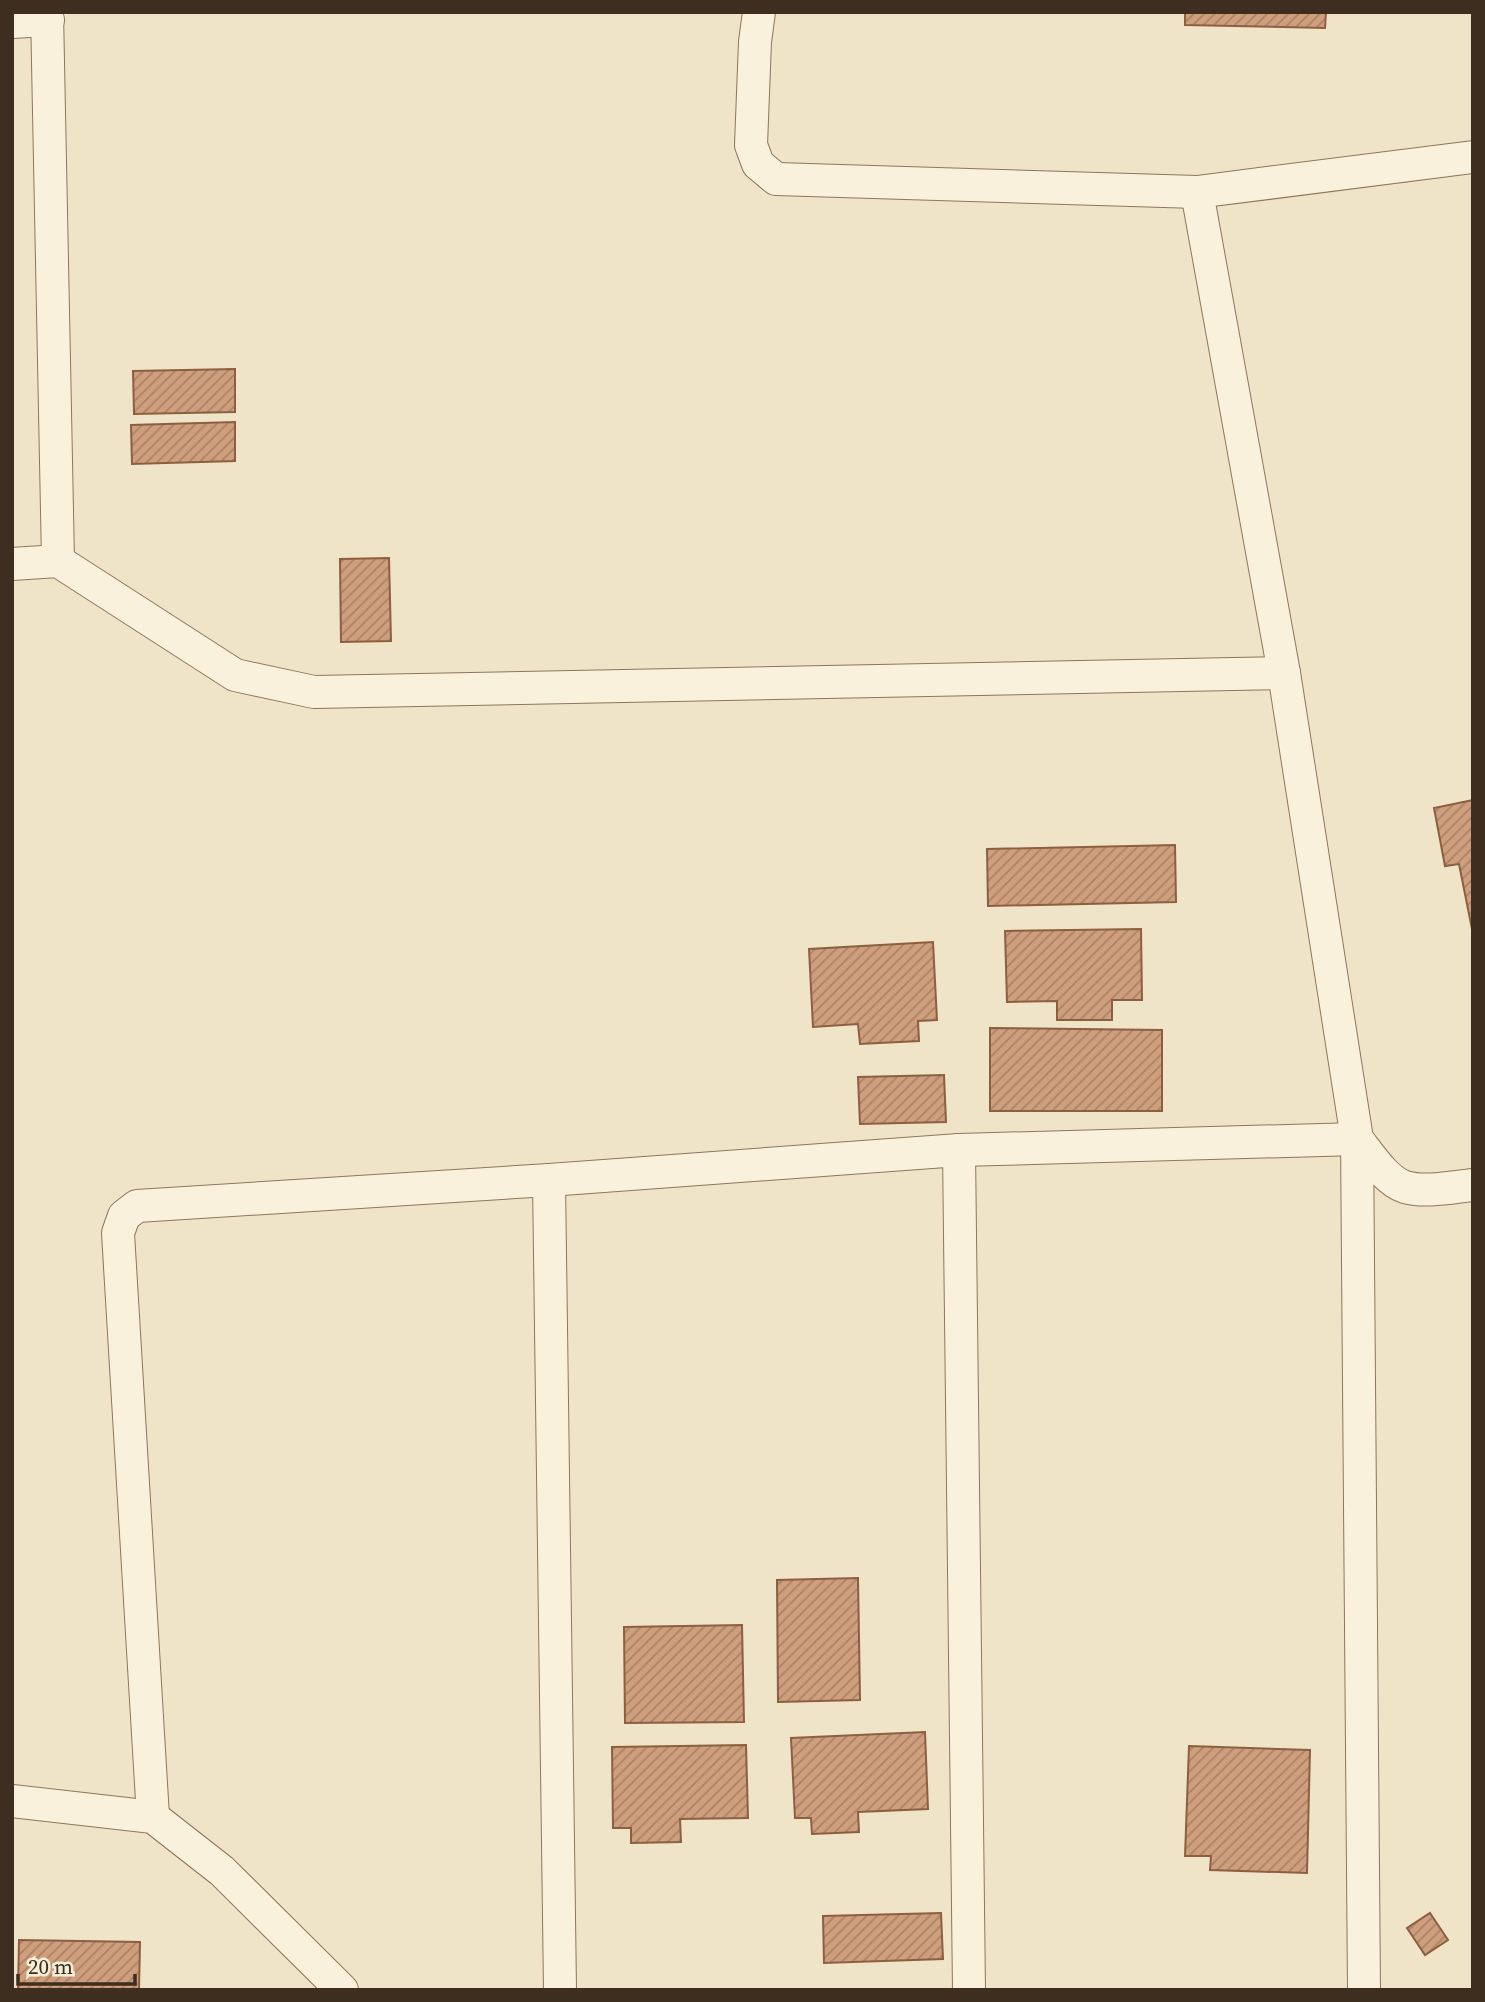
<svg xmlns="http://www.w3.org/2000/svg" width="1485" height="2002" font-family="'Source Serif 4',serif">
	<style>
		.building { fill: url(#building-hatch); stroke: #8d5f41; stroke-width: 2 }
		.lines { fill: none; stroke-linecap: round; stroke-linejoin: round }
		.street-casing { stroke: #8d765c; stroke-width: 34 }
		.street { stroke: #faf1dc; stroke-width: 32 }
	</style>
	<defs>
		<pattern id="building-hatch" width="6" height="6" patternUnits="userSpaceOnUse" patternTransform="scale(1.75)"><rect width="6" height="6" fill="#cf9f7d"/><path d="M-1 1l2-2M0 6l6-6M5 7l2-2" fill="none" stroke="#a98266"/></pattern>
	</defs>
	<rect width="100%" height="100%" fill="#f0e4c8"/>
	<g class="building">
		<path d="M1185,12h141l-1,16 -140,-3z"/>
		<path d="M235,369v43l-101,2 -1,-43z"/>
		<path d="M235,422v39l-103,3 -1,-39z"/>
		<path d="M389,558l2,83 -50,1 -1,-83z"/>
		<path d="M1473,800v134l-14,-70 -14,2 -11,-58z"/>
		<path d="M1175,845l1,57 -188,4 -1,-57z"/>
		<path d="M1141,929l1,71h-30v20h-55v-19l-50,1 -2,-71z"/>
		<path d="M933,942l4,78 -19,1 1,20 -59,3 -2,-20 -45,3 -4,-78z"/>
		<path d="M990,1028l172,2v81h-172z"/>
		<path d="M944,1075l2,47 -86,2 -2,-47z"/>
		<path d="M858,1578l2,122 -82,2 -1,-122z"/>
		<path d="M742,1625l2,97 -119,1 -1,-96z"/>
		<path d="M925,1732l3,77 -70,3 1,20 -47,2 -1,-16h-16l-4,-80z"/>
		<path d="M746,1745l2,73 -68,1 1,23 -50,1v-15h-18l-1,-81z"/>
		<path d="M1189,1746l121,4 -3,123 -97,-3 1,-14h-26z"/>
		<path d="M941,1913l2,46 -119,4 -1,-47z"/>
		<path d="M1430,1913l18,27 -23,15 -18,-27z"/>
		<path d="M19,1940l121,2 -1,48h-121z"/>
	</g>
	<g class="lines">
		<defs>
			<g id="street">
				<path d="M47,12l11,549"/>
				<path d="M759,12l-4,30 -4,103 7,19 18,15 421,13 276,-35"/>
				<path d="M12,22l36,-2"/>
				<path d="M1197,192l87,481 73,466 7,851"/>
				<path d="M12,564l46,-3 177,114 79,17 970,-19"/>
				<path d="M959,1150l10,840"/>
				<path d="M549,1180l11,810"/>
				<path d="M12,1801l141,16 69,54 120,119"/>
				<path d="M153,1817l-35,-584 6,-17 13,-10 412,-26 410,-30 398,-11c12,15 29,42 48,48 20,6 48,0 68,-2"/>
			</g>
		</defs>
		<use href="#street" class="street-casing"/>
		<use href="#street" class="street"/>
	</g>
	<rect width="1485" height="2002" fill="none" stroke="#3d2e20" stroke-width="28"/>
	<path d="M18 1974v10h117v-10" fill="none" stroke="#3d2e20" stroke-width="3.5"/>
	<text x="28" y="1974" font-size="21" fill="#3d2e20" stroke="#f7eed8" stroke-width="5" paint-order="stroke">20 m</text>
</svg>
